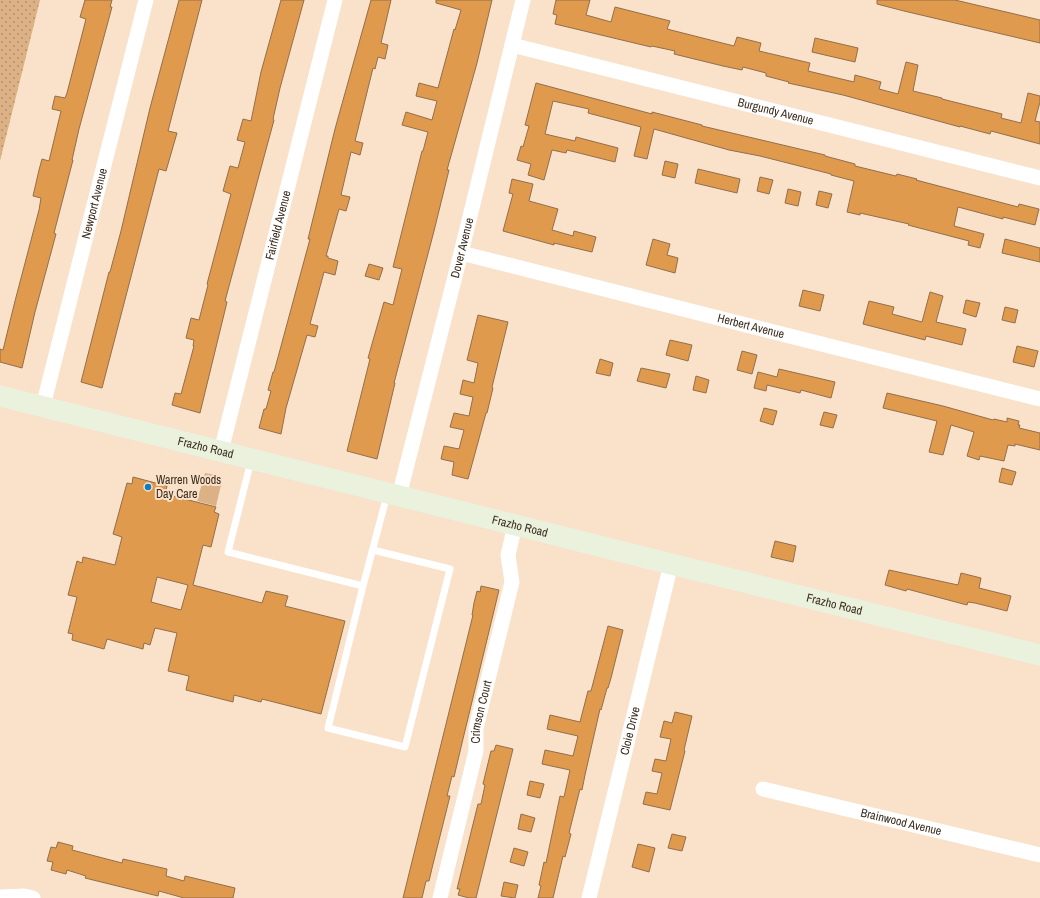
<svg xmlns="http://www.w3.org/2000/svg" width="1040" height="898" font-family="'Archivo Narrow',sans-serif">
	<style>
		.grass { fill: url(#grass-dots) }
		.park { fill: #dcb185 }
		.building { fill: #df9a4e; stroke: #926f4b; fill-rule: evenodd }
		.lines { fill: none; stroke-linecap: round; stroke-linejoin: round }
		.lane { stroke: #fff; stroke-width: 7 }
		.street { stroke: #fff; stroke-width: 15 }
		.secondary { stroke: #eaf2de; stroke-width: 21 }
		.poi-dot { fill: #0e7cc6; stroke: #f9e1ca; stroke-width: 1.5 }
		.labels { text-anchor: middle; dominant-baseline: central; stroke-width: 4; stroke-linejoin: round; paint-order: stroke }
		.street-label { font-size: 12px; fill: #3b2c1d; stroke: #f9e1ca }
		.poi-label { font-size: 12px; fill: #3b2c1d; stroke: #f9e1ca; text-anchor: start }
	</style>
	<defs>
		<pattern id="grass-dots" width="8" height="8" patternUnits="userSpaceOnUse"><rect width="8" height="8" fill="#dcb185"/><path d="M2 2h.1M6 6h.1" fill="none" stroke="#b4906c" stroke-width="1.8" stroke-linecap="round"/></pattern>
	</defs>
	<rect width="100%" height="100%" fill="#f9e1ca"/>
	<path class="grass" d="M0,0h40l-40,161z"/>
	<path class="park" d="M205,473l10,2 7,6 -6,25 -19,-5z"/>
	<g class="building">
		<path d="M85,0h27l-2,7h2l-33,122 -7,31h1l-19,73 2,1 -21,78 -13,56 -22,-6v-13l3,1 12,-49 24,-91 2,-12 -8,-2 6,-26 3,-11 7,2 12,-50 -9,-2 3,-13 10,2 2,-5 19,-74 -6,-2z"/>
		<path d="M179,0h23l-34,131 9,2 -11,38 -7,-2 -57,219 -21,-6 28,-110h1l11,-41 29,-123z"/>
		<path d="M281,0h23l-24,88 -7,31 1,1 -49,181 2,1 -27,111 -28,-8 3,-12 6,1 13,-48h-1l1,-6 -8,-2 5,-20 8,2 9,-35 -1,-1 24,-90 -8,-3 7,-25 8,2 7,-26 -8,-2 6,-21 8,2 10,-49z"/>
		<path d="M371,0h20l-10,43 7,2 -3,14 -7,-2 -3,12 -2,-1 -18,73 8,2 -3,12 -9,-3 -10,43 9,2 -4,14 -7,-2 -13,47h2v2l10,3 -3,14 -11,-3 -14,52 8,2 -3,11 -8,-2 -21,73 -5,26 -22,-6 5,-19h2l5,-18 -3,-1 5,-18h1l36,-133h-2l27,-110z"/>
		<path d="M436,0h56l-15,63 -30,107h2l-15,61 -40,152h1l-18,76 -30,-8 23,-92 -2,-1 16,-56 9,3 9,-36 -9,-2 29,-116h1l5,-19 -26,-7 4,-13 26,8 5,-19 -21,-5 3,-13 19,5 16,-59 1,1 6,-20 -25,-7z"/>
		<path d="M556,0h34l-4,15 25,7 4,-15 55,14 -3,8 67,17 3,-9 24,6 -2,8 51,12 -2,8 46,11 1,-7 26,7 -2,7 19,5 8,-32 12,3 -5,26 29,7v1l60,15 -1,4 20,5 7,-30 12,3v6l-5,19 5,1v22l-49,-13 -1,3 -30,-8v1l-117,-32 -55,-12 1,-1 -23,-6v-3l-23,-6 -1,3 -19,-4 -49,-12 1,-3 -23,-5 -1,1 -96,-23 2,-9 -4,-1z"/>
		<path d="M877,0h78l85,20v23l-136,-32 -27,-7z"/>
		<path d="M815,38l43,10 -3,14 -43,-10z"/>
		<path d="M536,83l116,31v-2l50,13v1l123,29v1l30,8v2l41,10 1,-2 20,5 -1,1 102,27 1,-3 20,5 -4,16 -32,-8v2l-45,-12 -4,19 30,8 -4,14 -12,-3 1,-4 -61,-16 1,-1 -49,-11v2l-13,-3 7,-31 -23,-6v-1l-71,-18 -31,-6 -75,-21 -7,30 -13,-3 7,-29 -53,-14 1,-4 -36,-8 -8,33 30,7 1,-4 42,11 -3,14 -48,-12 -1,3 -14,-3 -8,30 -16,-5 3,-11 -14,-4 4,-14 2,1 6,-21 -4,-1z"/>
		<path d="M665,161l13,3 -3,14 -13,-3z"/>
		<path d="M698,169l42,10 -3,14 -42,-10z"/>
		<path d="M760,177l13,3 -4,14 -12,-3z"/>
		<path d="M512,179l21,5 -4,17 29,8 -6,21 21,6 1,-5 22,6 -4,15 -38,-9v2l-51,-14 10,-37 -4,-1z"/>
		<path d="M788,189l13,3 -3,14 -13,-3z"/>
		<path d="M819,191l13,3 -4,14 -12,-3z"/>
		<path d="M653,239l17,5 -3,11 11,3 -3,15 -29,-8z"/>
		<path d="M1005,239l35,9v14l-38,-9z"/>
		<path d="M369,264l14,4 -4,12 -14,-4z"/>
		<path d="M803,290l21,5 -4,16 -21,-5z"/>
		<path d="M930,292l13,4 -7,26 30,7 -4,16 -36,-9 -1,4 -62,-16 6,-23 25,6 -2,7 30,8z"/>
		<path d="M966,300l14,3 -4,14 -13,-4z"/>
		<path d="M1005,307l13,3 -3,13 -13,-3z"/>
		<path d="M478,315l30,7 -16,65 1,1 -6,25h-1l-18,66 -16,-4 2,-13 -13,-3 3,-13 15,3 5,-19 -14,-3 4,-14 15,3 4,-19 -13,-3 3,-14 11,3 4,-20 -11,-3z"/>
		<path d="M670,340l22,5 -4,16 -22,-6z"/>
		<path d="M1017,346l21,5 -4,16 -21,-5z"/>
		<path d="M742,351l15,4 -5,19 -15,-4z"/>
		<path d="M600,359l13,4 -3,13 -14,-3z"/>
		<path d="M641,368l29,6 -4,14 -29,-7z"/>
		<path d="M779,369l56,13 -4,16 -30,-8 -1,3 -33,-8 -1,6 -12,-3 4,-16 19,5z"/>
		<path d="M696,376l13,4 -3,13 -13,-3z"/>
		<path d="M887,393l56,13 50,14 1,-1 13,3v-4l12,3 -1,4h2l-1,3 21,5v17l-25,-6v2l-7,-1 -4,16 -24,-5 -1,4 -12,-4 7,-24 -23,-7 -8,30 -14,-3 8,-31 -54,-13z"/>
		<path d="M764,408l13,3 -4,14 -13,-4z"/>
		<path d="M824,412l13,3 -4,13 -13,-3z"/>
		<path d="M1002,468l14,4 -4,13 -13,-3z"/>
		<path d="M133,477l34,9 -2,8 51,13 -2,5 5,2 -8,33 -8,-2 -10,40 69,18 4,-12 22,5 -3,10 60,15 -24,93 -59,-15 -1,3 -27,-7 -1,7 -47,-12 3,-14 -21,-5 9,-38 -22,-5 -5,17 -6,-2 -1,6 -36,-10 -3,10 -32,-9 1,-6 -5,-1 9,-36 -9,-2 9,-34 5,2 1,-6 32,8 7,-28 -9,-3 14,-51 5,1zM157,577l31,8 -7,25 -30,-8z"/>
		<path d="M775,541l21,5 -3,16 -22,-5z"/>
		<path d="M889,570l69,15 3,-12 20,5 -2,10 32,8 -4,15 -32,-8 -7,-1 -1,3 -60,-16 -1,2 -21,-6z"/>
		<path d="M481,586l18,4 -37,153 -8,34 -2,-1 -5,20h3l-17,68 -4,17h-3l-4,17h-19l70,-283h-1l2,-12 3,-12 3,1z"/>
		<path d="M608,626l15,4 -12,48 -3,10h-1l-6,22 -1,-1 -15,66 -3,15 -2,-1 -11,44 2,1 -6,23 -2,-1 -10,42h-15l3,-12 -2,-1 5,-23 2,1 14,-67 4,1 6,-27 -28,-6 3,-14 28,6 5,-20 -31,-7 3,-14 30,7 8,-31h3z"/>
		<path d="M675,712l17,4 -8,34 1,1 -15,59 -27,-6 3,-12 11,2 5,-21 -10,-2 3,-12 11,2 5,-22 -11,-2 4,-16 8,2z"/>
		<path d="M496,745l17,4 -37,149h-7l-11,-3 2,-6h-3l21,-85h3l4,-19 -2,-1 8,-33h3z"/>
		<path d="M530,781l14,3 -4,14 -13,-3z"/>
		<path d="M521,814l14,4 -4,14 -13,-3z"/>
		<path d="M672,834l14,3 -4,14 -14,-3z"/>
		<path d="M58,842l15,4 -1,4 50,13 1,-4 44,10 -1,7 18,5 1,-5 50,12 -2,10h-49l-25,-7 -1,5 -73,-18 1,-2 -19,-6 -1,4 -15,-4 2,-8 -6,-1 4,-14 5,1z"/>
		<path d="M638,844l17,4 -6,24 -17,-5z"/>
		<path d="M514,848l14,4 -4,14 -14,-4z"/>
		<path d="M504,882l14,3 -3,13 -14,-2z"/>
	</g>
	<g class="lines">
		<g class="lane">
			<path d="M251,461l-23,91 135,34 24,-91"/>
			<path d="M363,586l-35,142 77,19 45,-178 -77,-19"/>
		</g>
		<g class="street">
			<path id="s1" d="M512,45l528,133"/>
			<path id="s2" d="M461,253l579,146"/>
			<path id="s3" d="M43,406l103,-406"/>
			<path id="s4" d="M221,451l114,-451"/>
			<path id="s5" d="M399,496l62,-243 62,-253"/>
			<path id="s6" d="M763,789l277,66"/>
			<path d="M0,897l24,-1 9,2"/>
			<path id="s7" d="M440,898l36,-147v-23l36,-146 -4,-27 7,-30"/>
			<path id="s8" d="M589,898l82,-334"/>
		</g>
		<path class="secondary" id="s9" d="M0,396l671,168 369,91"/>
	</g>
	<circle class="poi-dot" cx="148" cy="487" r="4"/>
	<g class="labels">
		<g class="street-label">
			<text stroke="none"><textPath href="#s1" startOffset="272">Burgundy Avenue</textPath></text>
			<text stroke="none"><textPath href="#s3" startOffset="209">Newport Avenue</textPath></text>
			<text stroke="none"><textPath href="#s4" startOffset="233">Fairfield Avenue</textPath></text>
			<text stroke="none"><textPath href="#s5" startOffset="256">Dover Avenue</textPath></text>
			<text stroke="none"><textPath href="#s2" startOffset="299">Herbert Avenue</textPath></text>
			<text stroke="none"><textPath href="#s9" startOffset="212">Frazho Road</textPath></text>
			<text stroke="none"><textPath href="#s9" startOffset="536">Frazho Road</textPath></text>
			<text stroke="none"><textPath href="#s9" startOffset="860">Frazho Road</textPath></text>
			<text stroke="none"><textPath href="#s7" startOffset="191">Crimson Court</textPath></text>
			<text stroke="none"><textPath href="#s8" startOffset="172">Cloie Drive</textPath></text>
			<text stroke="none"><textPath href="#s6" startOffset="142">Brainwood Avenue</textPath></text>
		</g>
		<g class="poi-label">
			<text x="156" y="480">Warren Woods<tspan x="156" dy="14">Day Care</tspan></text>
		</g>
	</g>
</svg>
